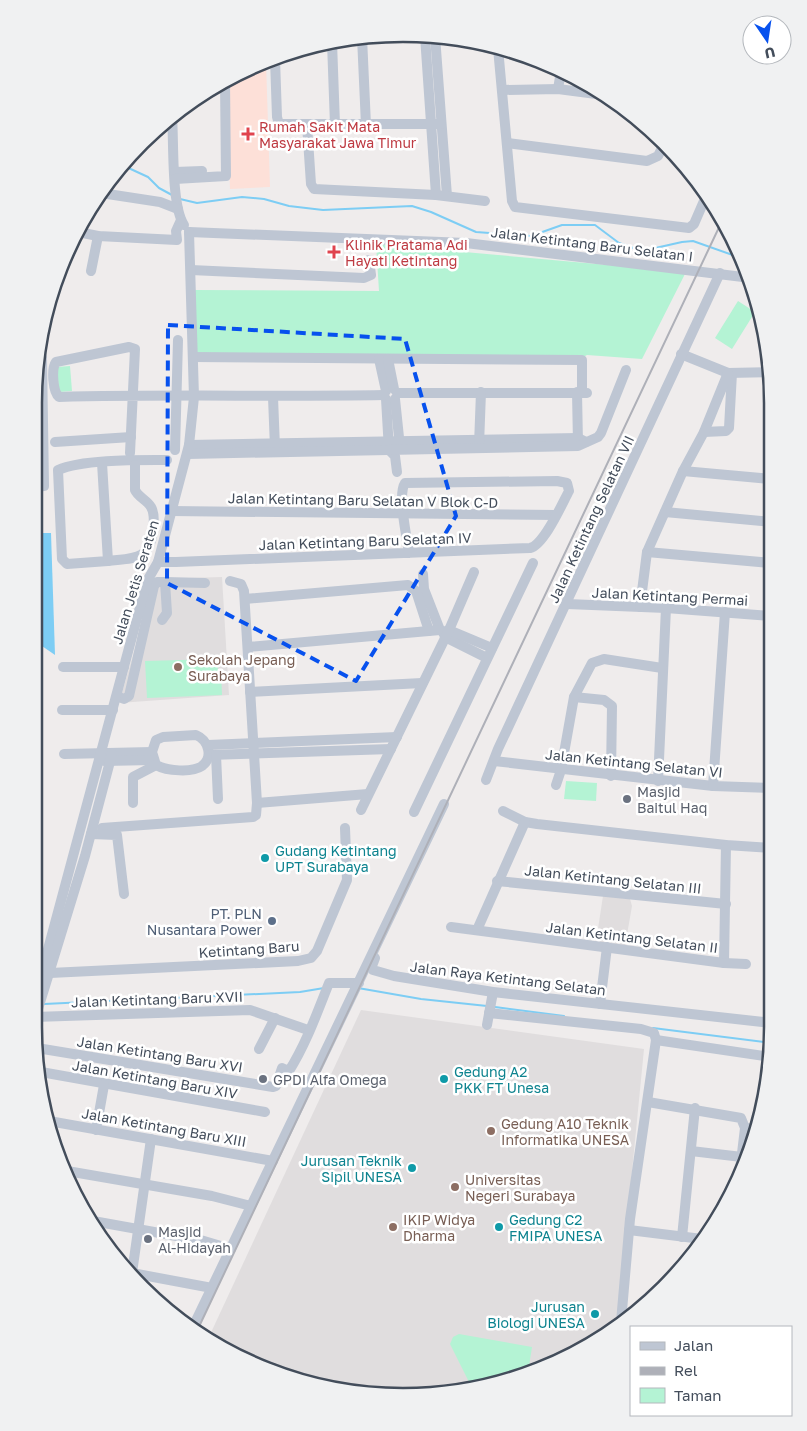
<svg xmlns="http://www.w3.org/2000/svg" width="807" height="1431" font-family="'Golos Text',sans-serif">
	<style>
		.education { fill: #e0ddde }
		.medical { fill: #fde0d8 }
		.green { fill: #b4f3d4 }
		.water { fill: #7dcdf4 }
		.lines { fill: none; stroke-linecap: round; stroke-linejoin: round }
		.stream { stroke: #7dcdf4; stroke-width: 2 }
		.minor { stroke: #bec6d3; stroke-width: 10 }
		.rail { stroke: #aeb0b8; stroke-width: 2 }
		.marked { fill: none; stroke: #0751ee; stroke-width: 4; stroke-dasharray: 10 6; stroke-linejoin: round }
		.health-dot { fill: #e0444e; stroke: #fff; stroke-width: 2 }
		.education-dot { fill: #8d6e63; stroke: #fff; stroke-width: 2 }
		.worship-dot { fill: #6b7280; stroke: #fff; stroke-width: 2 }
		.culture-dot { fill: #0f9aa8; stroke: #fff; stroke-width: 2 }
		.service-dot { fill: #5c6f8a; stroke: #fff; stroke-width: 2 }
		.labels { text-anchor: middle; dominant-baseline: central; stroke-width: 5; stroke-linejoin: round; paint-order: stroke }
		.health-label { font-size: 14px; fill: #be3a42; stroke: #fff; text-anchor: start }
		.street-label { font-size: 14px; fill: #434d5b; stroke: #fff }
		.education-label { font-size: 14px; fill: #785e54; stroke: #fff; text-anchor: start }
		.worship-label { font-size: 14px; fill: #5b616d; stroke: #fff; text-anchor: start }
		.culture-label { font-size: 14px; fill: #0d838f; stroke: #fff; text-anchor: start }
		.service-label { font-size: 14px; fill: #4e5e75; stroke: #fff; text-anchor: end }
		.rim { fill: none; stroke: #434d5b; stroke-width: 2.5 }
	</style>
	<rect width="100%" height="100%" fill="#efecec"/>
	<g class="education">
		<path d="M222,577l7,118 -110,8 36,-124z"/>
		<path d="M603,896l27,3 2,7 -7,40 -29,-4z"/>
		<path d="M361,1010l283,39 -27,275 -72,45 -118,27 -119,-11 -100,-46z"/>
	</g>
	<path class="medical" d="M266,62l4,125 -40,2 -4,-109 14,-8z"/>
	<g class="green">
		<path d="M376,244l310,28 -44,87 -55,-4 -6,3 -384,-4 -4,-64 186,1z"/>
		<path d="M738,301l17,11 -23,37 -17,-11z"/>
		<path d="M70,366l2,25 -13,1 -2,-25z"/>
		<path d="M217,659l1,11 3,1 1,24 -75,3 -2,-37z"/>
		<path d="M566,781l31,2 -1,18 -32,-2z"/>
		<path d="M459,1334l73,13 -4,26 -57,13 -21,-42 3,-7z"/>
	</g>
	<path class="water" d="M34,533h17l4,122 -13,-9 -8,-11z"/>
	<g class="lines">
		<g class="stream">
			<path d="M122,165l26,12 11,11 13,7"/>
			<path d="M180,199l17,4 45,-6 22,2 25,7 34,4 89,-4 19,6 45,20 55,4 31,-11h33l24,18 23,8 40,-9 11,-1 48,17"/>
			<path d="M358,988l63,11 66,7"/>
			<path d="M44,1004l256,-12 24,-4"/>
			<path d="M495,1007l69,9"/>
			<path d="M653,1028l119,15"/>
		</g>
		<g class="minor">
			<path d="M425,36l11,159"/>
			<path d="M435,36l12,160"/>
			<path d="M362,37l4,88"/>
			<path d="M332,42l3,83"/>
			<path d="M498,48l14,153 3,6 174,21 5,-4 13,-30"/>
			<path d="M275,59l2,58 2,7h162"/>
			<path d="M558,89l3,-18"/>
			<path d="M502,90l56,-1 46,6"/>
			<path d="M172,116c2,25 -1,90 12,109"/>
			<path d="M307,125l4,59 3,5 122,6 49,6"/>
			<path d="M507,143l140,18 11,-5 7,-14"/>
			<path d="M175,172l27,-1"/>
			<path d="M175,179l51,-3 -1,-95"/>
			<path d="M101,193l59,9 18,7"/>
			<path d="M78,232l20,4 79,4 -1,-9 5,-11"/>
			<path d="M189,232l277,11 285,35"/>
			<path d="M191,270l173,8 7,-3 -2,-15"/>
			<path d="M91,271l7,-35"/>
			<path d="M681,354l47,19 42,-1"/>
			<path d="M193,357l389,3v32"/>
			<path d="M379,359l7,32"/>
			<path d="M388,359l6,30"/>
			<path d="M577,392l1,52"/>
			<path d="M397,393h190"/>
			<path d="M273,397l2,51"/>
			<path d="M386,399l3,51 6,6 2,16"/>
			<path d="M395,399l5,48"/>
			<path d="M704,432l22,-1 3,-3 3,-55"/>
			<path d="M55,442l76,-5"/>
			<path d="M189,445l389,-7 8,4"/>
			<path d="M479,445l2,-53"/>
			<path d="M175,450l3,-110"/>
			<path d="M130,453l5,-104 -6,-2 -73,15c-5,7 -3,30 3,35 109,-3 217,0 325,-2"/>
			<path d="M188,454l390,-8 20,-9 3,-4 25,-63"/>
			<path d="M102,463l6,98 -41,3 -5,-5 -4,-89c24,-11 81,-10 109,-10"/>
			<path d="M683,471l88,8"/>
			<path d="M34,487l10,-1 -2,-128 -3,-7"/>
			<path d="M171,511l385,4"/>
			<path d="M665,512l106,10"/>
			<path d="M647,552l124,11"/>
			<path d="M108,561c25,-3 42,0 45,-31 1,-7 2,-16 -2,-23 -4,-7 -13,-10 -16,-17v-25"/>
			<path d="M158,562h18l354,-14c14,-3 32,-44 39,-57l-2,-8 -10,-2 -152,2c-8,12 2,54 4,70"/>
			<path d="M423,574l1,15 16,41"/>
			<path d="M245,599l163,-14 8,6 13,40"/>
			<path d="M567,604l99,4 105,8"/>
			<path d="M640,607l7,-55 36,-81 21,-39 24,-59"/>
			<path d="M162,620l5,-7 -2,-31 40,1"/>
			<path d="M443,632l2,5 42,21"/>
			<path d="M248,647l192,-17 3,2 6,-2 43,18"/>
			<path d="M63,667h61"/>
			<path d="M250,692l172,-9"/>
			<path d="M117,696l7,3 5,-3 25,-110 3,-4h8"/>
			<path d="M574,697l30,3 8,6 -1,70"/>
			<path d="M62,710h51"/>
			<path d="M196,735c12,5 18,22 6,31 -10,7 -35,5 -46,-1l-4,-13 4,-12 7,-3z"/>
			<path d="M208,745l189,-8"/>
			<path d="M64,754l88,-2"/>
			<path d="M209,755l182,-6"/>
			<path d="M216,755l2,44"/>
			<path d="M104,761l49,-1"/>
			<path d="M494,761l219,25 59,2"/>
			<path d="M486,780l12,-31 222,-476"/>
			<path d="M658,781l8,-173"/>
			<path d="M556,785l5,-15 13,-73 18,-34 12,-4 58,9"/>
			<path d="M713,786l12,-174"/>
			<path d="M133,803v-26l23,-12"/>
			<path d="M257,803l111,-9"/>
			<path d="M361,810l88,-180 25,-58"/>
			<path d="M503,811l22,11 12,2 189,21 46,3"/>
			<path d="M414,812l119,-249"/>
			<path d="M102,828l151,-11 3,-2 1,-12 -13,-212 -3,-7 -11,-3"/>
			<path d="M91,834l26,1 7,59"/>
			<path d="M497,881l229,23"/>
			<path d="M451,927l273,36 2,-118"/>
			<path d="M477,930l48,-108"/>
			<path d="M375,958l-3,8 1,4 21,6 99,16 279,31"/>
			<path d="M724,963l22,1"/>
			<path d="M50,973l248,-12 13,-3 6,-7 30,-71 -2,-52"/>
			<path d="M34,991l6,-12 107,-398 11,-19 31,-117 5,-48 -5,-165"/>
			<path d="M600,1004l7,-57"/>
			<path d="M489,1013l152,16 13,4 2,7"/>
			<path d="M34,1017l216,-7 58,20"/>
			<path d="M34,1022l51,-166 27,-102"/>
			<path d="M487,1025l6,-33"/>
			<path d="M37,1048l236,39 3,-1 6,-18 7,3c17,-27 28,-58 40,-88h30"/>
			<path d="M259,1049l16,-31"/>
			<path d="M41,1072l224,40"/>
			<path d="M648,1102l93,16 4,10 -6,50"/>
			<path d="M49,1121l224,40"/>
			<path d="M745,1128l12,1"/>
			<path d="M96,1130l8,-45"/>
			<path d="M51,1134l2,-12"/>
			<path d="M691,1151l51,6"/>
			<path d="M67,1171l145,25 39,10"/>
			<path d="M93,1221l111,20 27,8"/>
			<path d="M629,1230l73,9"/>
			<path d="M682,1237l13,-129"/>
			<path d="M132,1273l19,-134"/>
			<path d="M132,1273l80,15"/>
			<path d="M621,1322l9,-103 26,-179 115,17"/>
			<path d="M192,1329l252,-525"/>
		</g>
		<path class="rail" d="M196,1333l526,-1112"/>
	</g>
	<path class="marked" d="M168,325l237,14 51,177 -100,165 -189,-98z"/>
	<g class="health-dot">
		<path d="M245.5 126.5h5v5h5v5h-5v5h-5v-5h-5v-5h5z"/>
		<path d="M331.5 244.5h5v5h5v5h-5v5h-5v-5h-5v-5h5z"/>
	</g>
	<g class="education-dot">
		<circle cx="178" cy="667" r="5"/>
		<circle cx="491" cy="1131" r="5"/>
		<circle cx="455" cy="1187" r="5"/>
		<circle cx="393" cy="1227" r="5"/>
	</g>
	<g class="worship-dot">
		<circle cx="627" cy="799" r="5"/>
		<circle cx="263" cy="1079" r="5"/>
		<circle cx="148" cy="1239" r="5"/>
	</g>
	<g class="culture-dot">
		<circle cx="265" cy="858" r="5"/>
		<circle cx="444" cy="1079" r="5"/>
		<circle cx="412" cy="1168" r="5"/>
		<circle cx="499" cy="1227" r="5"/>
		<circle cx="595" cy="1314" r="5"/>
	</g>
	<circle class="service-dot" cx="272" cy="921" r="5"/>
	<g class="labels">
		<g class="health-label">
			<text x="259" y="126">Rumah Sakit Mata<tspan x="259" dy="16">Masyarakat Jawa Timur</tspan></text>
			<text x="345" y="244">Klinik Pratama Adi<tspan x="345" dy="16">Hayati Ketintang</tspan></text>
		</g>
		<g class="street-label">
			<text transform="translate(592 244) rotate(7)">Jalan Ketintang Baru Selatan I</text>
			<text transform="translate(363 500) rotate(1)">Jalan Ketintang Baru Selatan V Blok C-D</text>
			<text transform="translate(591 519) rotate(-65)">Jalan Ketintang Selatan VII</text>
			<text transform="translate(365 541) rotate(-2)">Jalan Ketintang Baru Selatan IV</text>
			<text transform="translate(135 582) rotate(-73)">Jalan Jetis Seraten</text>
			<text transform="translate(670 596) rotate(3)">Jalan Ketintang Permai</text>
			<text transform="translate(634 763) rotate(6)">Jalan Ketintang Selatan VI</text>
			<text transform="translate(613 879) rotate(6)">Jalan Ketintang Selatan III</text>
			<text transform="translate(632 937) rotate(7)">Jalan Ketintang Selatan II</text>
			<text transform="translate(249 949) rotate(-4)">Ketintang Baru</text>
			<text transform="translate(508 978) rotate(7)">Jalan Raya Ketintang Selatan</text>
			<text transform="translate(157 999) rotate(-2)">Jalan Ketintang Baru XVII</text>
			<text transform="translate(160 1054) rotate(9)">Jalan Ketintang Baru XVI</text>
			<text transform="translate(155 1079) rotate(10)">Jalan Ketintang Baru XIV</text>
			<text transform="translate(164 1127) rotate(10)">Jalan Ketintang Baru XIII</text>
		</g>
		<g class="education-label">
			<text x="188" y="659">Sekolah Jepang<tspan x="188" dy="16">Surabaya</tspan></text>
			<text x="501" y="1123">Gedung A10 Teknik<tspan x="501" dy="16">Informatika UNESA</tspan></text>
			<text x="465" y="1179">Universitas<tspan x="465" dy="16">Negeri Surabaya</tspan></text>
			<text x="403" y="1219">IKIP Widya<tspan x="403" dy="16">Dharma</tspan></text>
		</g>
		<g class="worship-label">
			<text x="637" y="791">Masjid<tspan x="637" dy="16">Baitul Haq</tspan></text>
			<text x="273" y="1079">GPDI Alfa Omega</text>
			<text x="158" y="1231">Masjid<tspan x="158" dy="16">Al-Hidayah</tspan></text>
		</g>
		<g class="culture-label">
			<text x="275" y="850">Gudang Ketintang<tspan x="275" dy="16">UPT Surabaya</tspan></text>
			<text x="454" y="1071">Gedung A2<tspan x="454" dy="16">PKK FT Unesa</tspan></text>
			<text x="402" y="1160" text-anchor="end">Jurusan Teknik<tspan x="402" dy="16">Sipil UNESA</tspan></text>
			<text x="509" y="1219">Gedung C2<tspan x="509" dy="16">FMIPA UNESA</tspan></text>
			<text x="585" y="1306" text-anchor="end">Jurusan<tspan x="585" dy="16">Biologi UNESA</tspan></text>
		</g>
		<g class="service-label">
			<text x="262" y="913">PT. PLN<tspan x="262" dy="16">Nusantara Power</tspan></text>
		</g>
	</g>
	<path d="M0 0H807V1431H0ZM403 42H403A361 361 0 0 1 764 403V1027A361 361 0 0 1 403 1388H403A361 361 0 0 1 42 1027V403A361 361 0 0 1 403 42Z" fill="#f0f1f2" fill-rule="evenodd"/>
	<path class="rim" d="M403 42H403A361 361 0 0 1 764 403V1027A361 361 0 0 1 403 1388H403A361 361 0 0 1 42 1027V403A361 361 0 0 1 403 42Z"/>
	<rect x="630" y="1326" width="162" height="90" fill="#ffffff" stroke="#b4b8bd"/>
	<rect x="640" y="1342" width="25" height="8" fill="#bec6d3" stroke="#b4b8bd"/>
	<text x="674" y="1351" font-size="15" fill="#434d5b">Jalan</text>
	<rect x="640" y="1367" width="25" height="8" fill="#aeb0b8" stroke="#b4b8bd"/>
	<text x="674" y="1376" font-size="15" fill="#434d5b">Rel</text>
	<rect x="640" y="1388" width="25" height="15" fill="#b4f3d4" stroke="#b4b8bd"/>
	<text x="674" y="1401" font-size="15" fill="#434d5b">Taman</text>
	<g transform="translate(767 40) rotate(167)"><circle r="24" fill="#ffffff" stroke="#b4b8bd"/>
	<path d="M0-4L9 19L0 12L-9 19Z" fill="#0751ee"/>
	<text y="-8" font-size="14" font-weight="bold" text-anchor="middle" fill="#434d5b">U</text>
	</g>
</svg>
